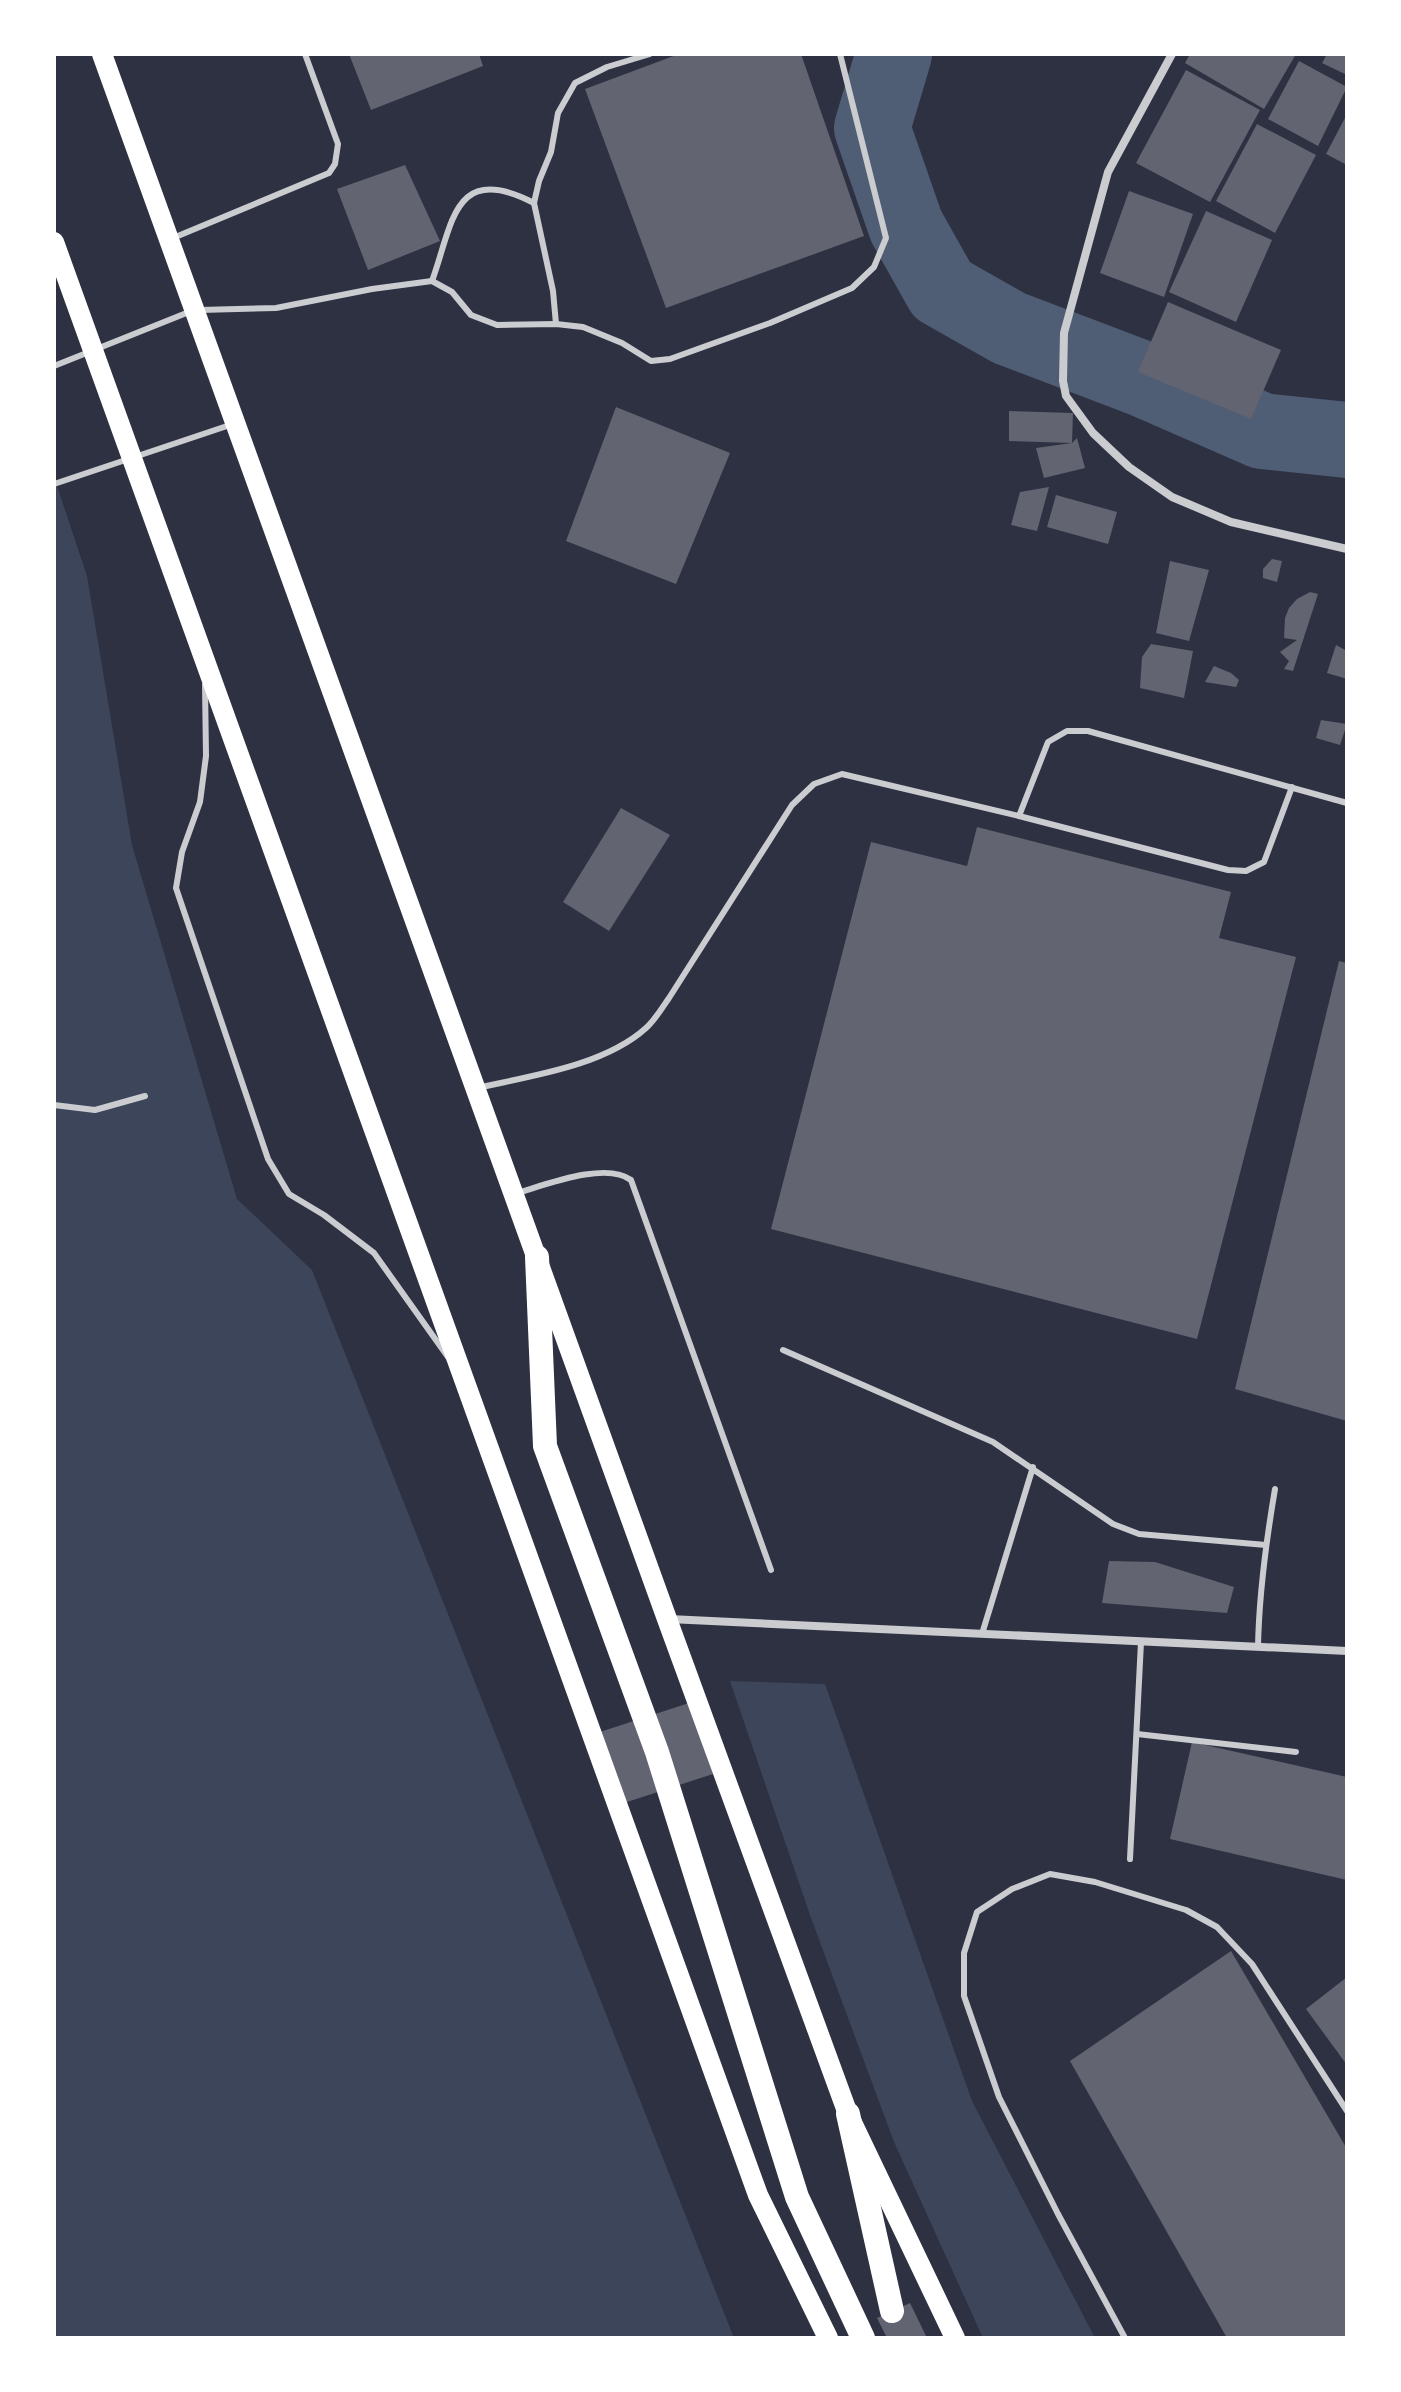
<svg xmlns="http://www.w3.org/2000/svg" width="1401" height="2392" font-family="Inter,sans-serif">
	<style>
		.green { fill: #3c4559 }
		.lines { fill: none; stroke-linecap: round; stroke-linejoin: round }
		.river { stroke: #4f5d75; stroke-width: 76 }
		.building { fill: #626471 }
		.service { stroke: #caccd0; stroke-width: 6 }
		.minor { stroke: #caccd0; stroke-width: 8 }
		.primary { stroke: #fff; stroke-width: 20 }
		.motorway { stroke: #fff; stroke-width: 24 }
	</style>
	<rect width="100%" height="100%" fill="#2d3142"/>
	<g class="green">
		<path d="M54,477l33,99 45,269 105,354 75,71 422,1068h-680z"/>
		<path d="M730,1681l95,3 147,417 123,237h-112l-89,-196 -83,-224z"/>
	</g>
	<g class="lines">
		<path class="river" d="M894,54l-22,74 34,98 36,64 67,38 134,51 119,52 85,9"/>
	</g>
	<g class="building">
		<path d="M349,54h130l4,12 -112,44z"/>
		<path d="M679,54h122l63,182 -198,72 -81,-219z"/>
		<path d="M1190,54h106l-32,55 -79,-46z"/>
		<path d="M1327,54h20v21l-25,-12z"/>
		<path d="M1299,61l48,26 -29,59 -50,-27z"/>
		<path d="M1186,70l74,40 -50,92 -74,-39z"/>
		<path d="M1347,114v51l-21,-11z"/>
		<path d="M1257,124l59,31 -41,78 -59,-32z"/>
		<path d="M405,165l35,76 -72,29 -31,-81z"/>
		<path d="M1129,191l64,23 -29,83 -64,-24z"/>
		<path d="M1206,211l66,29 -36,82 -67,-30z"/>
		<path d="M1168,302l113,48 -30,69 -113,-47z"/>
		<path d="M616,407l114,46 -54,131 -110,-43z"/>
		<path d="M1009,411l64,2 -1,30 5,-5 8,30 -41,10 -8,-30 36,-5 -63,-2z"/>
		<path d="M1049,487l-12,44 -26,-6 9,-33z"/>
		<path d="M1056,495l61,17 -9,32 -61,-17z"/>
		<path d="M1272,559l10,2 -5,21 -14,-4v-9z"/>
		<path d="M1170,561l39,9 -20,71 -33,-8z"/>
		<path d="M1310,592l8,2 -25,77 -9,-2 5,-8 -9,-9 17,-12 -13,-2 1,-20 4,-10 8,-9z"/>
		<path d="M1151,644l42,7 -9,47 -44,-10 2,-31z"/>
		<path d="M1336,645l11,6v28l-20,-6z"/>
		<path d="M1214,666l17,7 8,7 -3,7 -31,-5z"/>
		<path d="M1321,720l26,4 -7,21 -24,-7z"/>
		<path d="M621,808l49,27 -61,96 -46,-29z"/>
		<path d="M977,827l254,65 -12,46 77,19 -99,382 -426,-110 100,-387 96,24z"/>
		<path d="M1339,961l8,2v458l-112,-32z"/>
		<path d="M1109,1561l46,1 79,25 -7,26 -125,-10z"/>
		<path d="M689,1703l24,71 -89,29 -24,-71z"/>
		<path d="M1192,1742l155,35v103l-177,-41z"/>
		<path d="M1231,1951l116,198v189h-120l-157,-277z"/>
		<path d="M1347,1977v88l-41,-56z"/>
		<path d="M910,2303l17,35h-40l-10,-20z"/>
	</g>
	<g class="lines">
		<g class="service">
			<path d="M173,238l156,-65 6,-9 3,-20 -33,-90"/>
			<path d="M432,281c21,-57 21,-120 102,-78"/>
			<path d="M200,310l76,-2 96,-19 60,-8 20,11 19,23 26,10 59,-1 27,3 39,16 29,18 19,-2 100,-36 82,-35 22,-21 12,-29 -46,-184"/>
			<path d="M556,324l-3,-33 -19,-88 5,-22 12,-29 7,-39 17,-30 32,-16 43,-13"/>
			<path d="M54,366l135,-54"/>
			<path d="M54,484l179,-60"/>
			<path d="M205,685l1,71 -6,46 -18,50 -6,36 92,271 21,35 35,21 50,38 74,104"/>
			<path d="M1019,816l29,-74 19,-11h21l259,72"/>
			<path d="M477,1088c53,-12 127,-22 169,-60 9,-8 16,-20 23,-30l123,-193 22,-21 28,-10 177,42 209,54 18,1 18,-9 28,-75"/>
			<path d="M54,1105l41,5 50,-14"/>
			<path d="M517,1193c28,-8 89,-32 114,-13l140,390"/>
			<path d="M783,1350l210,92 120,82 26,10 127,11"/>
			<path d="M982,1634l51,-167"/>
			<path d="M1258,1647c1,-53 8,-105 17,-158"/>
			<path d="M1137,1734l159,18"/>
			<path d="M1130,1859l11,-217"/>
			<path d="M1125,2338l-67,-124 -59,-117 -35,-101v-43l13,-41 35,-23 38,-15 45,8 91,28 31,17 35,37 95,147"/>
		</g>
		<g class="minor">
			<path d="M1172,54l-64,118 -44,161 -1,48 3,15 27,37 36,34 43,30 59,25 116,27"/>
			<path d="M669,1619l678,32"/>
		</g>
		<g class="primary">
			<path d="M102,54l565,1565 181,495 107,224"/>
			<path d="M54,242l704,1953 70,143"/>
		</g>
		<g class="motorway">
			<path d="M537,1257l8,189 112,306 140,445 66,141"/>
			<path d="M848,2114l44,197"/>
		</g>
	</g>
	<rect width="1401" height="2392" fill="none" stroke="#ffffff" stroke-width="112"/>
</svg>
